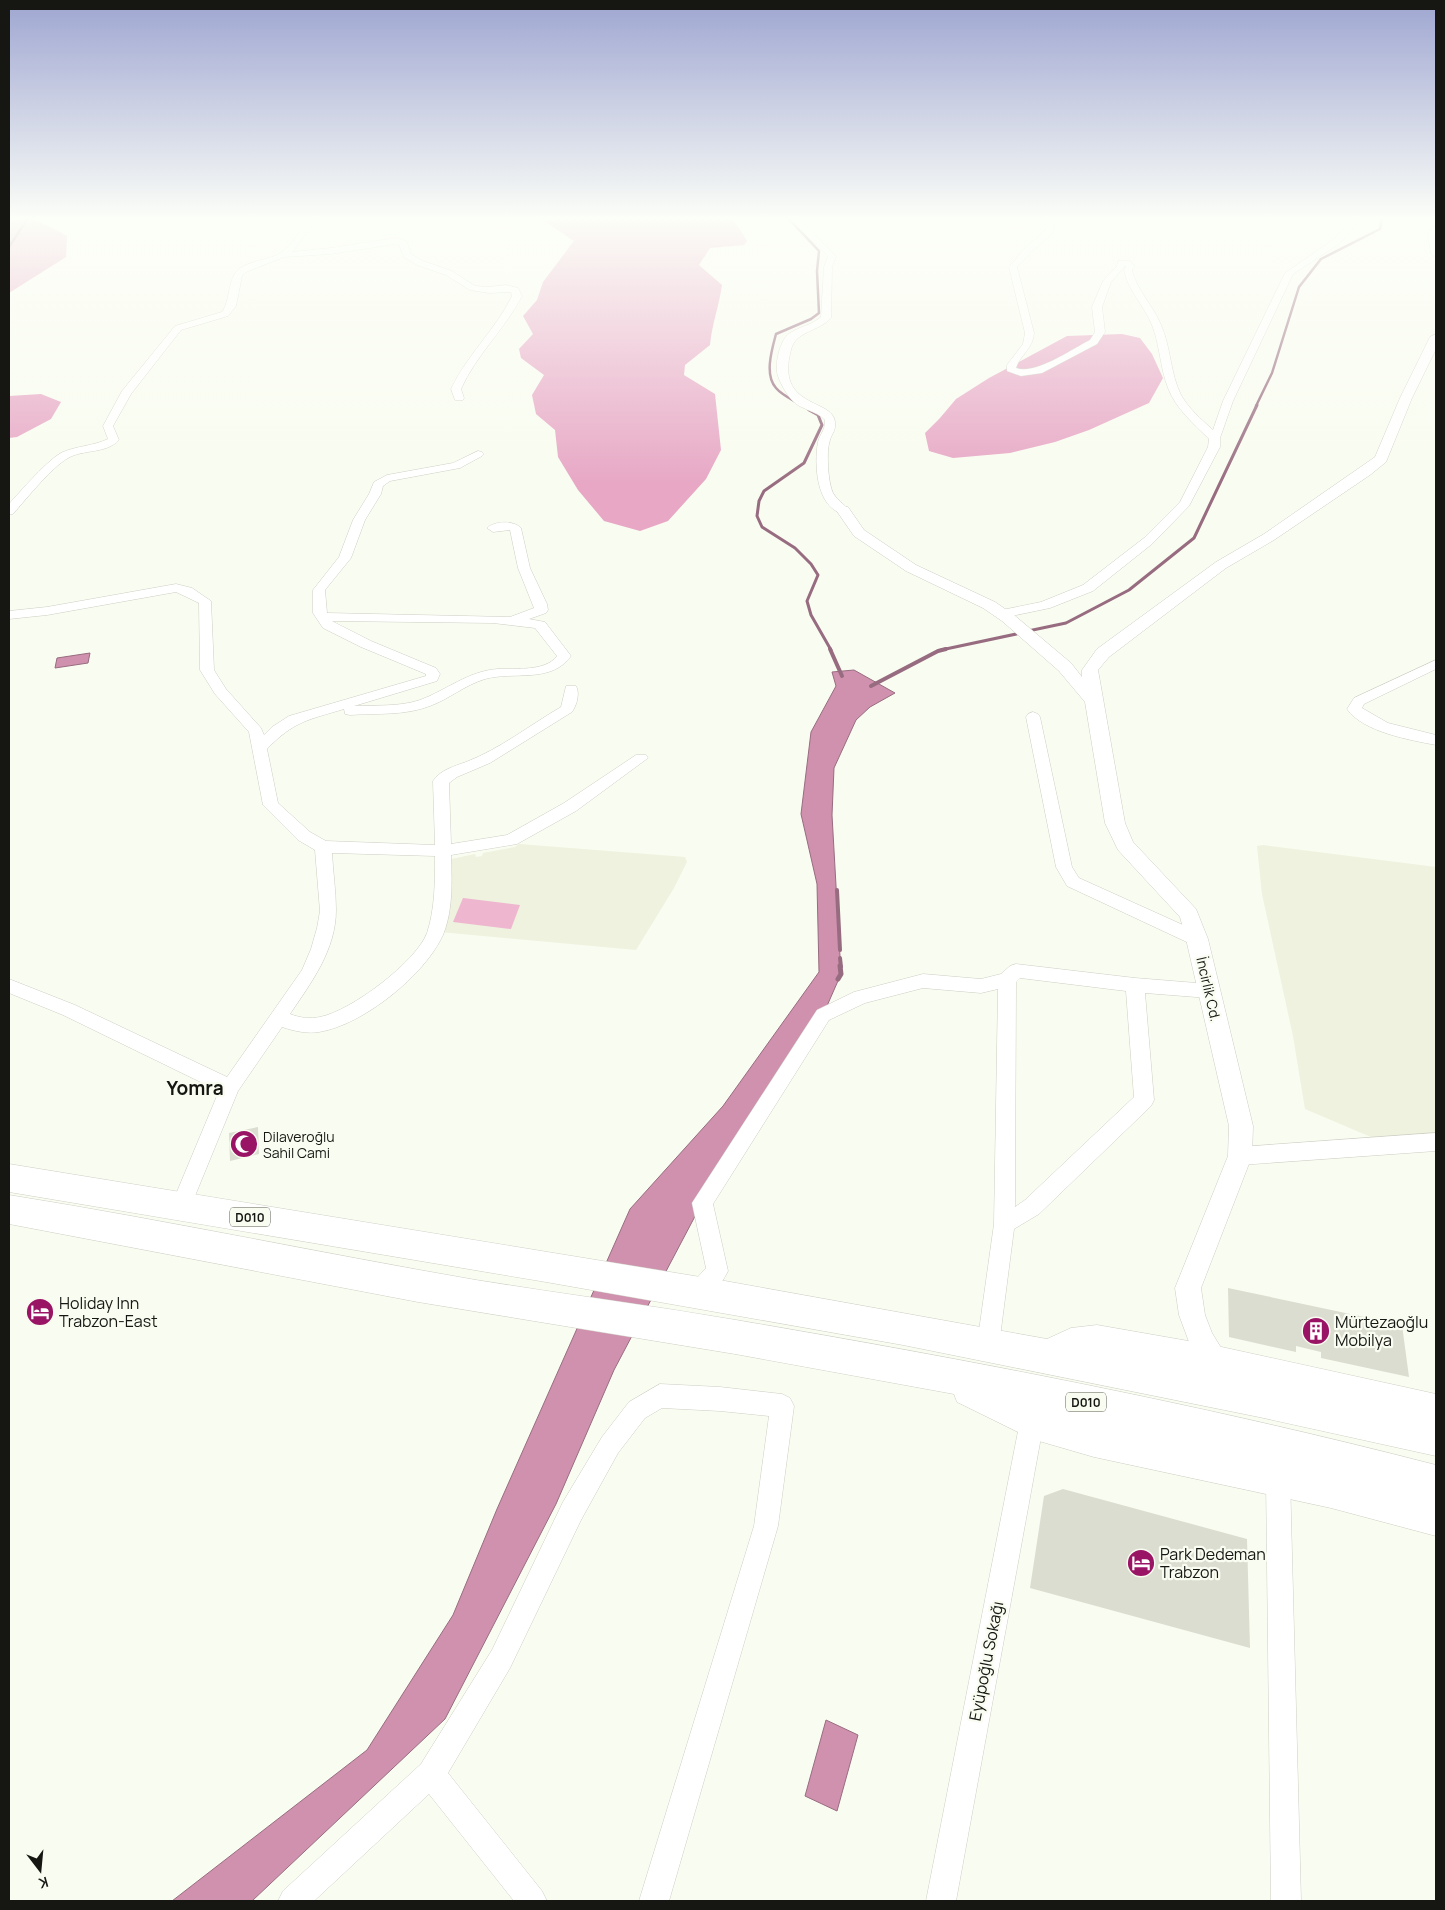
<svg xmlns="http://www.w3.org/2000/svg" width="1445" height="1910" font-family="Manrope,sans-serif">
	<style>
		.built { fill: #eef2de }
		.green { fill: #efb6d0 }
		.forest { fill: #e7a7c5 }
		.water { fill: #d091af; stroke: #986c80 }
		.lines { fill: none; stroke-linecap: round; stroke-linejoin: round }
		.stream-far3 { stroke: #986c80; stroke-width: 2.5 }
		.stream-far2 { stroke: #986c80; stroke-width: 3 }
		.stream-far1 { stroke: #986c80; stroke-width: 4 }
		.stream { stroke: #986c80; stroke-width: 5 }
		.building { fill: #dbddd1 }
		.minor-casing { stroke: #cdcfc4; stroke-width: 1 }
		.tertiary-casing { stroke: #cdcfc4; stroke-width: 1 }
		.trunk-casing { stroke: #cdcfc4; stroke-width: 1 }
		.minor { fill: #fff; fill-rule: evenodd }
		.tertiary { fill: #fff; fill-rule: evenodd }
		.trunk { fill: #fff; fill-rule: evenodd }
		.labels { text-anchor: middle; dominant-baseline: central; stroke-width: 4.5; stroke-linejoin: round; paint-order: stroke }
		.shield { fill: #f9fcf0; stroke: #5a5c55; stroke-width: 1 }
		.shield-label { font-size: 12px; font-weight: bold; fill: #161713 }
		.street-label { font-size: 14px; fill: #161713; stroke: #f9fcf0 }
		.poi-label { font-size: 14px; fill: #161713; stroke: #f9fcf0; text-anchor: start }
		.near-poi-label { font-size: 16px; fill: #161713; stroke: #f9fcf0; text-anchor: start }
		.near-street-label { font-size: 16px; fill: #161713; stroke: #f9fcf0 }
		.district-label { font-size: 19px; font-weight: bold; fill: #161713; stroke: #f9fcf0 }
	</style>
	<rect width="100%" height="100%" fill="#f9fcf0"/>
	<g class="built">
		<path d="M519,844l166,13 2,5 -13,26 -38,62 -196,-18 7,-72 28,-6 1,3 6,-1 1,-3 32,-6z"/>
		<path d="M1263,845l173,22v270l-58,3 -73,-31 -12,-73 -31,-142 -5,-48z"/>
	</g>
	<path class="green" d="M463,898l57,7 -9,24 -58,-7z"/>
	<g class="forest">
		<path d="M9,218h24l34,18 -1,21 -57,36z"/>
		<path d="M540,218h192l15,23 -3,4 -34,3 -11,17 23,20c-3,21 -10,39 -12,60l-25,20 -1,10 31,19 6,56 -15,29 -38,42 -28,10 -36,-10 -26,-31 -20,-33 -3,-27 -19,-16 -4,-19 12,-20 -23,-17 -2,-9 14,-15 -10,-18 14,-16 6,-18 31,-41z"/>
		<path d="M1122,334l18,4 12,16 11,24 -14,25 -60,27 -34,12 -45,11 -57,5 -24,-7 -4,-18 15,-15 16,-19 33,-21 78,-42z"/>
		<path d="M41,394l20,8 -10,17 -34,18 -8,1v-42z"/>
	</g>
	<g class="water">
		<path d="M90,653l-2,10 -33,5 2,-10z"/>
		<path d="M854,670l41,23 -25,14 -14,13 -22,48 -2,47 9,159 -18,41 -121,188 -88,167 -58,134 -111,215 -193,182h-80l195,-151 86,-135 44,-106 133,-300 93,-103 96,-134 -2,-88 -16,-70 10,-82 25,-46 -4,-14z"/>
		<path d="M826,1720l32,15 -21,76 -32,-15z"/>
	</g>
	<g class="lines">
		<g class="stream-far3">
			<path d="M788,218l31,33 -2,20 2,42 -8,6 -35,15c-4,15 -12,41 0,54 5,6 13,10 20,14"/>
			<path d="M9,247l19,-29"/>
			<path d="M1256,406l16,-33 27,-86 22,-28 59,-30 2,-11"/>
		</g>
		<g class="stream-far2">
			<path d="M809,410l9,5 4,10 -18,38 -40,28 -5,10 -2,15 5,11 33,21 16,16 7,11 -11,26 4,14 20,35"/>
			<path d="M1028,631l38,-8 63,-33 65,-52 63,-133"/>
			<path d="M941,650l80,-17"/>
		</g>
		<g class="stream-far1">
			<path d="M830,649l12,27"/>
			<path d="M871,686l67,-35 8,-2"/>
			<path d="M837,890l3,60"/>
			<path d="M840,958l1,9"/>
		</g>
		<path class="stream" d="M838,979l3,-5 -1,-8"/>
	</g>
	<g class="building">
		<path d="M258,1127l1,27 -29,7 -1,-28z"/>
		<path d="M1228,1288l174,37 7,52 -88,-19v-6l-25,-6v6l-67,-15z"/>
		<path d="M1063,1489l184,50 3,109 -220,-60 14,-92z"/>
	</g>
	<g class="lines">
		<defs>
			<g id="minor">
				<path d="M309,218h8l-25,34 39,-4 64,-10 11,3 5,13 12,7 29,10 23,15 14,1 17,-2 12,3 4,8c-17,33 -46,59 -61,93l3,9 -1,2h-8l-4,-11c16,-34 45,-60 61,-93l-1,-4 -22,1 -19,-3 -24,-15 -29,-10 -13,-8 -5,-12 -4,-1 -64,10 -47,3 -38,15 -4,4 -6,30 -8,10 -47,14 -50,64 -18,32 6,14c-13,14 -35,9 -51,18 -17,10 -41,40 -55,56h-4v-10c11,-12 40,-46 54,-52 14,-6 30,-6 45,-13l-5,-13 19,-35 53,-65 47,-14c9,-12 5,-33 17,-43 10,-8 28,-9 40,-15 13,-7 22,-25 30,-36z"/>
				<path d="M789,218h8l39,38 -4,11 -1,51c-13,14 -36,13 -40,32 -16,59 42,48 44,72 1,9 -3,11 -5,18 -4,11 -2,43 3,53 4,7 11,11 16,17l-6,4c-27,-7 -29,-50 -25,-72 2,-9 7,-10 7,-22 -9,-10 -25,-10 -33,-20 -5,-5 -12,-17 -14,-24 -4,-11 2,-37 12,-43 11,-7 20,-7 31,-16l3,-50 4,-11z"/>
				<path d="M1048,218h8l-4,16 -20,17 -15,16 17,66c-1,16 -14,22 -18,35 20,7 56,-19 74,-28l5,-8 -3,-25 11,-26 14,-15 1,-5h12l5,5 -3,4c5,21 21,35 29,55 10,22 9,48 20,70 8,14 20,24 32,35l10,-29 62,-128 48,-33 21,-22h8l-23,26 -46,30 -60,127 -13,37v9l-31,59 -37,38 -59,47 -43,17 -48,10 -5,-1 -2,-3 2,-3 44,-9 42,-17 61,-47 36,-36 28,-55 1,-8c-15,-15 -33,-30 -41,-51 -8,-20 -8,-43 -16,-63 -8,-20 -24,-34 -28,-55l2,-3 -1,-1 -14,16 -9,25 3,25 -8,12 -55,29 -21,3 -14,-5v-6l16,-21 2,-11 -16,-66 17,-20 19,-16z"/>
				<path d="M478,451l4,1 2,2 -2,2 -22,12 -70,13 -7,5 -2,8 -16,26 -14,38 -26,32 2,23 183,4 24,-9 -16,-40 -8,-38 -17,2 -6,-4c8,-7 26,-8 34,0l9,40 17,36 1,6 -2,3 -17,6 16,3 26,34c-20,28 -57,15 -86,23 -20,6 -36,20 -55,27 -26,10 -53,7 -80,9l-5,-1 -1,-5c-36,11 -50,12 -77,40l11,54 32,29 16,9 109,4 -2,-64c7,-11 22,-15 33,-19 34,-13 64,-37 95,-55l5,-21h10c4,7 1,19 -4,26l-82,51 -33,14 -8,6 2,61 56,-9 57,-32 72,-48h10l2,3 -72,53 -59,33 -66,11c1,26 2,56 -8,80 -18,40 -80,90 -124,97 -12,2 -25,-1 -37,-5l-44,64 -50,122 -7,2 -7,-2 -3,-7 48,-115 -156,-76 -54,-22v-14l66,26 152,72 75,-107 9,-21 6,-21 3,-17 -5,-61 -17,-10 -35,-35 -14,-73 -34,-38 -15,-24 -1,-67 -23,-11 -129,23 -38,4v-8l38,-4 129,-23 16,4 19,13 3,69 12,19 35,39 3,7 8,-8 17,-11 137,-40v-2l-65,-27 -38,-19 -10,-15v-23l26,-33 14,-37 16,-26 5,-12 13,-7 66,-12zM332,621l161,2 42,5 22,28c-12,16 -41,12 -59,13 -30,2 -51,21 -78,31 -21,7 -44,5 -66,6l83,-25 3,-7 -4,-6 -65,-27zM332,853l103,3c0,25 0,53 -8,77 -11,29 -76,78 -107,84 -10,2 -20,1 -30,-3 21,-31 46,-64 46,-104 0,-19 -3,-38 -4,-57z"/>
				<path d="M1436,660v9l-72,35 -2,4 26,15 48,12v10c-26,-5 -73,-13 -89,-36l7,-11z"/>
				<path d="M1033,712l5,2 2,3 32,150 7,11 124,56 3,5 -3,5 -6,1 -6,-1 -124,-58 -11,-19 -30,-150 2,-3z"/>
				<path d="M1016,964l119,14 74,6 6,2 3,5 -3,5 -6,2 -64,-5 9,107 -3,6 -112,108 -25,15 -15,116 -3,8 -8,3 -8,-3 -3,-8 17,-121 4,-235 -17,4 -58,-5 -58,15 -36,17 -116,184 15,67c-8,17 -24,34 -44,26l-3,-7 3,-7 12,-4 10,-11 -14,-65 125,-193 37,-18 69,-18 58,5 20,-5 9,-8zM1020,978l106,13 8,106 -109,103 -10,7 1,-225z"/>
				<path d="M1436,1133v18l-196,14 -7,-3 -3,-6 3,-6 7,-3z"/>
				<path d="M660,1384l60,3 62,7 8,4 4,8 -16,120 -109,375h-30l115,-375 15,-110 -49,-5 -58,-3 -17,10 -27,35 -37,67 -71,148 -62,105 94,118 5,10h-33l-85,-107 -115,107h-36l5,-10 138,-127 71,-114 71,-148 39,-65 27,-35z"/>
				<path d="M1032,1409l8,4 4,8 -88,480h-30l94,-480 4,-8z"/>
				<path d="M1278,1465l9,3 3,9 11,424h-30l-5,-424 3,-9z"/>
			</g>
			<g id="tertiary">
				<path d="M1436,227v30l-5,-3 -3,-19 4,-7z"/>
				<path d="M1436,334v15l-24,49 -26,64 -16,13 -96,65 -48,28 -117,89 -11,13 27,153 8,19 63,67 12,30 45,187 -1,30 -51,132 4,27 7,18 19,31 -4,10 -10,4 -10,-4 -15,-24 -13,-35 -4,-27 53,-132 1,-30 -43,-187 -6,-22 -62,-67 -13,-27 -20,-121 -26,-31 -57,-50 -19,-13 -77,-37 -52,-35 -18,-26 2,-3h10l16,23 52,35 79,37 19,13 57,48 11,14v-7l15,-21 119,-87 48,-28 111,-77 25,-59 30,-61z"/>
			</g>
			<g id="trunk">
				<path d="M9,1164l716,117 322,58 24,-11 26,-3 120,21 219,48v62l-177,-39 -356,-72 -357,-63 -537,-90z"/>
				<path d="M9,1195c156,25 311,58 467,85 86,14 173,25 260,40 235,40 469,85 700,145v71l-105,-28 -237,-51 -62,-18 -75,-37 -3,-8 -219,-40 -317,-52 -409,-78z"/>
			</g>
		</defs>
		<use href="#minor" class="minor-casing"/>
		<use href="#tertiary" class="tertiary-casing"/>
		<use href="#trunk" class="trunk-casing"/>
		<use href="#minor" class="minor"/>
		<use href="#tertiary" class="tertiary"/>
		<use href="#trunk" class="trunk"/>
	</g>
	<linearGradient id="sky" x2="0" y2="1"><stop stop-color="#9ea6d1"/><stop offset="0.45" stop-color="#fcfef8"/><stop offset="1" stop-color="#fcfef8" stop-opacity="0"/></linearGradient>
	<rect width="1445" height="485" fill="url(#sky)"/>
	<defs>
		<symbol id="mosque-disc" viewBox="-11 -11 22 22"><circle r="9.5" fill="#9a1466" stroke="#f9fcf0"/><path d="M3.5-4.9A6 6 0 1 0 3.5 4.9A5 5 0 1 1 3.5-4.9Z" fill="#fff"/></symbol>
		<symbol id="hotel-disc" viewBox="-11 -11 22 22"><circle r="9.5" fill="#9a1466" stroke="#f9fcf0"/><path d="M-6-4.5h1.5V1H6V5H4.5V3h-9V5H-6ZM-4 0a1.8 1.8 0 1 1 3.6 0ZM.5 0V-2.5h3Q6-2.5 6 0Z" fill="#fff"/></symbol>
		<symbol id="building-disc" viewBox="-11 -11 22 22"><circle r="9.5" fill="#9a1466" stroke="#f9fcf0"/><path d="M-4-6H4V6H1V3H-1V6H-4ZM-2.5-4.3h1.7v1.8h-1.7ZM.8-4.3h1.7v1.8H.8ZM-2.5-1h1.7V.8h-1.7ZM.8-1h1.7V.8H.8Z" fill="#fff"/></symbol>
	</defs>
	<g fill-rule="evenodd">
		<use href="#mosque-disc" x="228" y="1128" width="32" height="32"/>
		<use href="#hotel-disc" x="24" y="1296" width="32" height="32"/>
		<use href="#building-disc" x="1300" y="1315" width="32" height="32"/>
		<use href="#hotel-disc" x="1125" y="1547" width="32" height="32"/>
	</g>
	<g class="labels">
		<g class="shield">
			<rect x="230" y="1207.5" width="40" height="19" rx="4"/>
			<rect x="1066" y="1392.5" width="40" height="19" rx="4"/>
		</g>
		<g class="shield-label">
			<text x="250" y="1217">D010</text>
			<text x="1086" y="1402">D010</text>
		</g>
		<g class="street-label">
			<text transform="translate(1209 989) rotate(77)">İncirlik Cd.</text>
		</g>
		<g class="poi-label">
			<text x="263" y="1136">Dilaveroğlu<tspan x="263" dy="16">Sahil Cami</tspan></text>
		</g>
		<g class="near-poi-label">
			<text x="59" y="1303">Holiday Inn<tspan x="59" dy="18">Trabzon-East</tspan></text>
			<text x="1335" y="1322">Mürtezaoğlu<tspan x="1335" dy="18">Mobilya</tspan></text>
			<text x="1160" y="1554">Park Dedeman<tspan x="1160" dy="18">Trabzon</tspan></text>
		</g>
		<g class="near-street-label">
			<text transform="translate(986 1661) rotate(-79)">Eyüpoğlu Sokağı</text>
		</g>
		<g class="district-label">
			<text x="195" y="1088">Yomra</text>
		</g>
	</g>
	<rect width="1445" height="1910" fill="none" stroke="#161713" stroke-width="20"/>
	<g transform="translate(40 1870) rotate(164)" stroke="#f9fcf0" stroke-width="4" paint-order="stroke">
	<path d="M0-4L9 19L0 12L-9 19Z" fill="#161713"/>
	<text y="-8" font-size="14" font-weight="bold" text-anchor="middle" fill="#161713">K</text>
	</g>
</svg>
